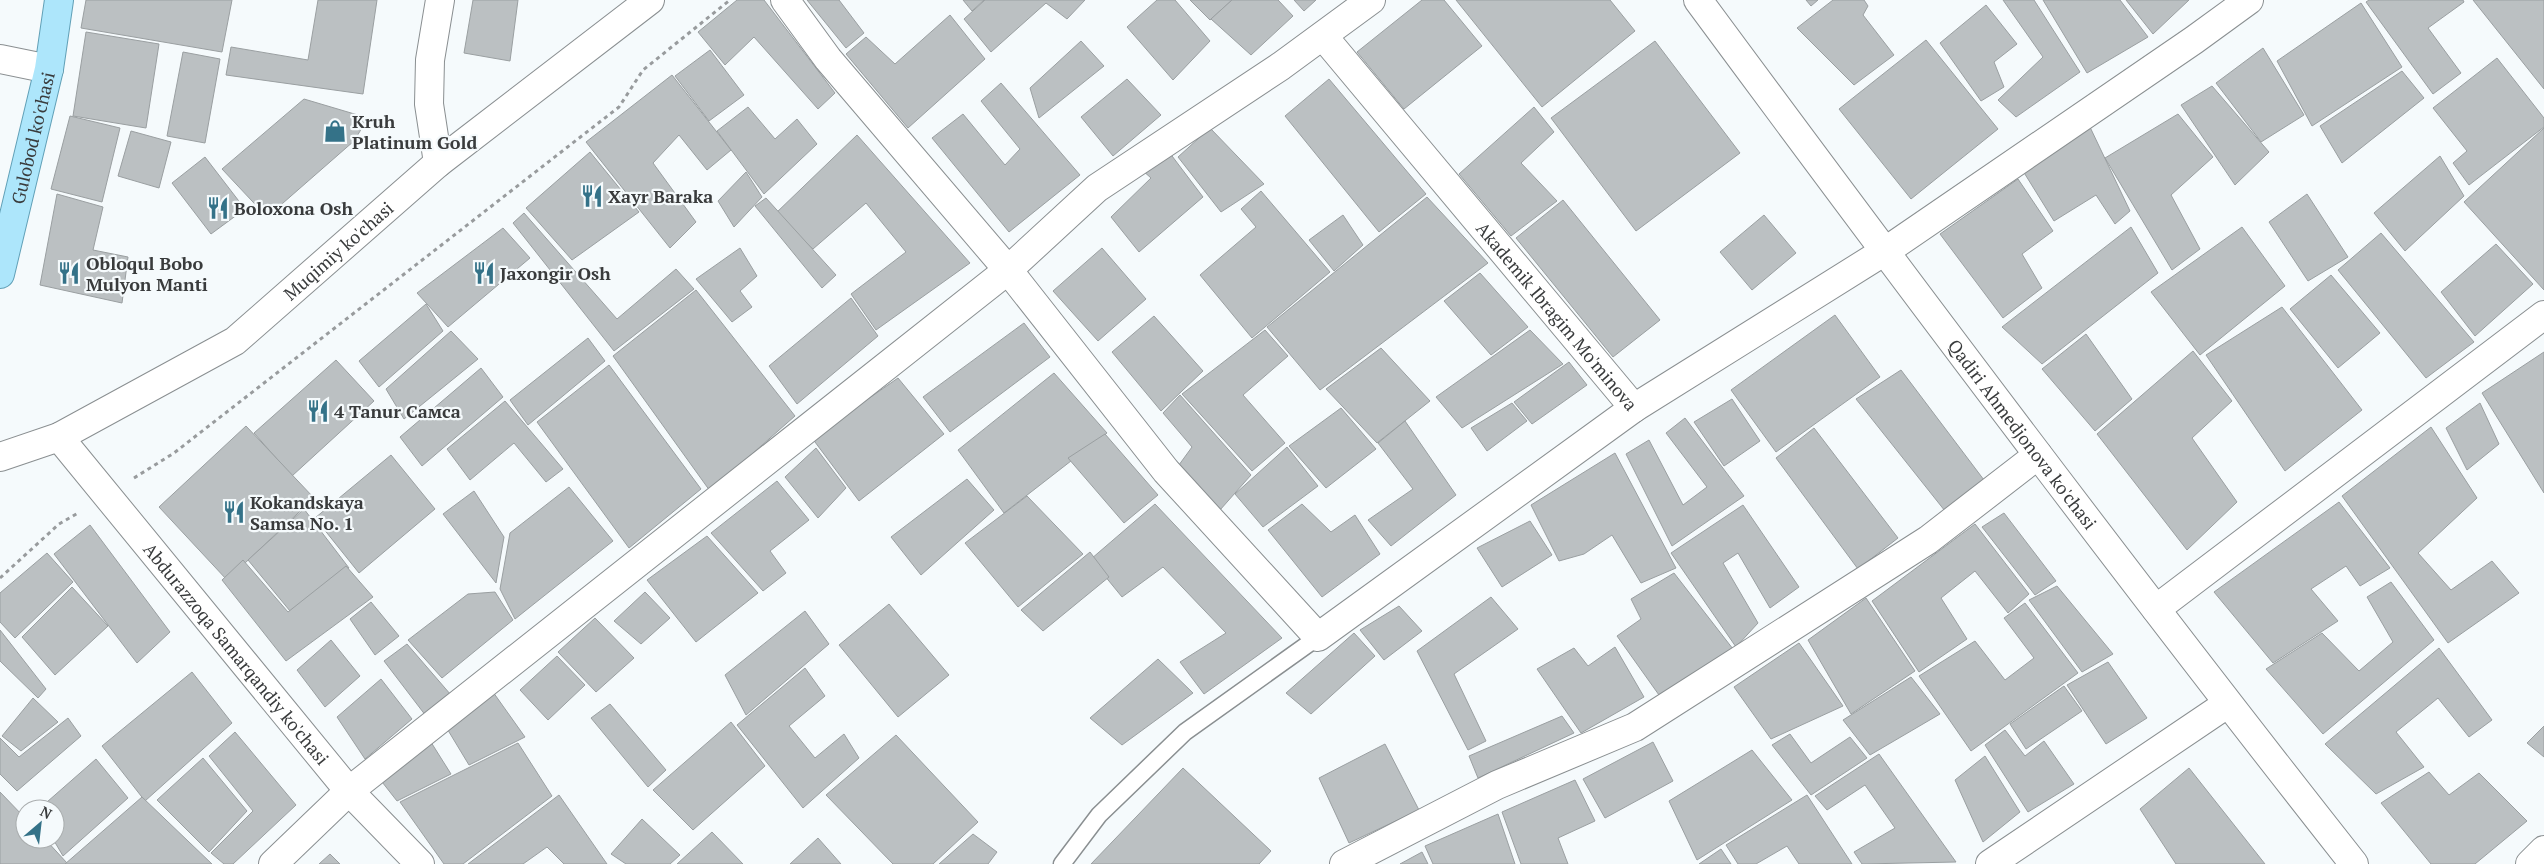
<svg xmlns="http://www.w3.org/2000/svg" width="2544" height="864" font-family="'PT Serif',serif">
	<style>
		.building { fill: #bbc0c2; stroke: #9a9fa1 }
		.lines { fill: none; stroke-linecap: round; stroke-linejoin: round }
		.lane-casing { stroke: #8a8f91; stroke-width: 19 }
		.street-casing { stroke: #8a8f91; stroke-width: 30 }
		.secondary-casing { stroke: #8a8f91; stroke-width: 30 }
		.primary-casing { stroke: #61a0b7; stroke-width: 30 }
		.path { stroke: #989b9d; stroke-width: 3; stroke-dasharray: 4 4; stroke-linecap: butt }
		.lane { stroke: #fff; stroke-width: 16 }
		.street { stroke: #fff; stroke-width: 28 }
		.secondary { stroke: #fff; stroke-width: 28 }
		.primary { stroke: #ade6fb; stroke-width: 28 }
		.labels { text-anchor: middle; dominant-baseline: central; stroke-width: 4.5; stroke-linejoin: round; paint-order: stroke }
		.poi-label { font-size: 18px; font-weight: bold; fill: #393b3c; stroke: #f5fafc; text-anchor: start }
		.street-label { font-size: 18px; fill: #393b3c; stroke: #f5fafc }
	</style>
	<rect width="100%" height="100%" fill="#f5fafc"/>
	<g class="building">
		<path d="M86,0h146l-10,52 -141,-24z"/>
		<path d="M318,0h59l-14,94 -137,-19 5,-28 77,13z"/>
		<path d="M473,0h45l-8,61 -46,-8z"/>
		<path d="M737,0h27l71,93 -17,16 -64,-72 -29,28 -27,-33z"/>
		<path d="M807,0h32l25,33 -18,15z"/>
		<path d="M963,0h21l-12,11z"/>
		<path d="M985,0h100l-18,19 -21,-16 -55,49 -27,-33z"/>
		<path d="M1157,0h18l35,41 -37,39 -46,-53z"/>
		<path d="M1190,0h42l-22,20z"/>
		<path d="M1232,0h46l15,16 -42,39 -40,-36z"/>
		<path d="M1294,0h22l-12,11z"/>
		<path d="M1422,0h22l38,46 -78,63 -47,-57z"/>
		<path d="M1456,0h154l25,31 -93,76z"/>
		<path d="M1806,0h12l-7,6z"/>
		<path d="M1833,0h31l4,6 -5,9 31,40 -40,30 -57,-57z"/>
		<path d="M2003,0h31l46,72 -64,45 -18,-17 45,-43z"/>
		<path d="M2043,0h77l28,37 -61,36z"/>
		<path d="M2126,0h63l-36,34z"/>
		<path d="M2369,0h94l1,2 -36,26 33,45 -28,21 -67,-92z"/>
		<path d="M2473,0h71v89z"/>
		<path d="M2361,3l41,64 -90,59 -35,-65z"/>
		<path d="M1986,5l31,39 -23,18 10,25 -23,14 -41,-58z"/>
		<path d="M950,15l35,44 -77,69 -62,-74 20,-17 29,27z"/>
		<path d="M86,32l73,12 -13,84 -73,-12z"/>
		<path d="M1926,40l72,89 -87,70 -72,-90z"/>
		<path d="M1081,41l23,25 -65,52 -9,-30z"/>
		<path d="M1655,41l85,112 -104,78 -85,-113z"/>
		<path d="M2263,48l41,67 -43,27 -45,-59z"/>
		<path d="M710,50l34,45 -35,26 -34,-45z"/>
		<path d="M183,52l37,7 -15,84 -38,-7z"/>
		<path d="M2497,58l47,60v9l-75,58 -16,-22 14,-12 -34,-43z"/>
		<path d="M2402,71l22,27 -82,65 -22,-37z"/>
		<path d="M672,75l59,75 -24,20 -28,-35 -26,28 43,59 -26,26 -84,-106z"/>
		<path d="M1127,79l34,36 -48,41 -32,-39z"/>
		<path d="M1329,79l97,115 -47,38 -94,-116z"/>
		<path d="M1001,83l79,92 -71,57 -77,-94 31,-24 42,51 15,-16 -39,-48z"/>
		<path d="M2212,86l57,66 -34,33 -54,-80z"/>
		<path d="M304,99l64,19 -14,23 -87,76 -45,-48z"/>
		<path d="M748,107l27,32 22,-20 20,25 -53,50 -47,-63z"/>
		<path d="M1534,107l20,25 -33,31 36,38 -46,35 -52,-62z"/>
		<path d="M2178,114l35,43 -42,38 29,54 -28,21 -67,-112z"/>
		<path d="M70,116l50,12 -18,74 -51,-13z"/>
		<path d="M2089,125l41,86 -15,13 -19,-29 -42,26 -31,-50z"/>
		<path d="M1210,128l54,56 -43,28 -43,-55z"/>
		<path d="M2544,128v162l-80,-88z"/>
		<path d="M131,131l40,11 -12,46 -41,-12z"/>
		<path d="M857,135l113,128 -94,67 -25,-36 55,-42 -40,-49 -53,46 -38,-35z"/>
		<path d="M1166,148l37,49 -64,55 -28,-35 40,-39 -9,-8z"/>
		<path d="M590,152l49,60 -67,48 -46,-52z"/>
		<path d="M2440,156l24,40 -59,55 -31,-38z"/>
		<path d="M205,157l40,52 -34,25 -39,-51z"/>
		<path d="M746,172l16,25 -28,30 -16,-26z"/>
		<path d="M2018,179l35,52 -31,23 20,34 -39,30 -63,-84z"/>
		<path d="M1261,191l69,81 -78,66 -52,-63 56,-48 -15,-18z"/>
		<path d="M57,194l46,13 -10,43 35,7 -6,46 -82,-18z"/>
		<path d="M2307,194l41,63 -40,24 -39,-59z"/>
		<path d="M1427,197l61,66 -168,127 -53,-63z"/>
		<path d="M766,198l70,77 -14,13 -67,-82z"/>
		<path d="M1563,200l97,120 -47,37 -97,-119z"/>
		<path d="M524,213l93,106 59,-50 18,20 -80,62 -101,-128z"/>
		<path d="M1343,215l20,30 -29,26 -25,-31z"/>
		<path d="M1764,215l32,38 -44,37 -32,-38z"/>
		<path d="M2131,227l27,46 -116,91 -40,-37z"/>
		<path d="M2242,227l43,59 -85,69 -49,-63z"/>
		<path d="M503,228l27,30 -82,69 -31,-34z"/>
		<path d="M2381,233l93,109 -48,36 -88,-108z"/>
		<path d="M2496,244l37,40 -58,52 -34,-44z"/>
		<path d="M740,248l17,28 -17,15 12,16 -20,15 -36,-43z"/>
		<path d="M1102,248l44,51 -48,42 -45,-50z"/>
		<path d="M1480,273l48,54 -37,28 -47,-54z"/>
		<path d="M2331,275l49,58 -42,35 -48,-59z"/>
		<path d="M696,290l99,126 -85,75 -97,-135z"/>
		<path d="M851,298l27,38 -81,68 -28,-38z"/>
		<path d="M426,304l17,27 -64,56 -20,-26z"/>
		<path d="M2282,307l80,103 -77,61 -79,-116z"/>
		<path d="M1835,315l45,62 -104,75 -45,-62z"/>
		<path d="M1154,316l49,55 -42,40 -49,-59z"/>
		<path d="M1024,323l26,34 -100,75 -27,-35z"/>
		<path d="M1265,330l23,26 -45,39 42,48 -33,28 -70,-77z"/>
		<path d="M1530,330l33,34 -101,64 -26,-31z"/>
		<path d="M451,331l27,28 -74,60 -18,-30z"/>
		<path d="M2086,334l46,65 -37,32 -53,-62z"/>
		<path d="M588,338l17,23 -77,64 -18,-25z"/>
		<path d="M1381,348l49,53 -53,42 -51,-54z"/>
		<path d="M2193,351l39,50 -40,37 45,64 -50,48 -90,-116z"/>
		<path d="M2544,352v141l-62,-100z"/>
		<path d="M336,360l38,41 -82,75 -38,-43z"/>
		<path d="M1569,362l18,23 -55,39 -18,-22z"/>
		<path d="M609,365l92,124 -72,59 -92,-126z"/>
		<path d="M481,368l22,29 -81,69 -22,-29z"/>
		<path d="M1901,370l83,110 -39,31 -89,-112z"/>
		<path d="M1054,373l53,60 -103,80 -46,-63z"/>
		<path d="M898,378l46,56 -85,67 -47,-63z"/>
		<path d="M1180,395l71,80 -31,35 -44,-41 16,-22 -29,-34z"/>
		<path d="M1732,399l28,42 -36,25 -30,-44z"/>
		<path d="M505,401l58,68 -17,13 -32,-39 -44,37 -23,-31z"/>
		<path d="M1512,403l15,18 -40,30 -16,-23z"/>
		<path d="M2480,403l19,41 -32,26 -21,-42z"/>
		<path d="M1341,408l35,41 -50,39 -37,-42z"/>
		<path d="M1685,418l59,78 -72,50 -46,-92 23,-14 34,65 24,-18 -41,-54z"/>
		<path d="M1405,421l51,74 -65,51 -23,-26 45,-31 -35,-46z"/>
		<path d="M246,426l68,72 -87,82 -68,-73z"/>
		<path d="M2431,427l46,71 -59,55 33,37 41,-29 27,32 -71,50 -106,-147z"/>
		<path d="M1814,428l84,110 -40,31 -82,-111z"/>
		<path d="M1105,434l53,61 -34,28 -56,-65z"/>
		<path d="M1287,447l31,39 -55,41 -28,-33z"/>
		<path d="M816,448l30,40 -28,30 -33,-41z"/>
		<path d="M1615,453l61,115 -35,15 -29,-48 -28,19 -25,7 -28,-56z"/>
		<path d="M391,455l44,54 -76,64 -44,-55z"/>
		<path d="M967,479l27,31 -73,65 -30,-38z"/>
		<path d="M777,481l32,39 -39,31 16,22 -23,18 -52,-58z"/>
		<path d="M569,487l44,54 -98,78 -15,-30 10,-56z"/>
		<path d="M474,491l30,46 -8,46 -53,-69z"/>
		<path d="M1027,496l56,58 -65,53 -53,-64z"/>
		<path d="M2339,502l51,66 -30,18 -14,-20 -35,23 27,32 -65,42 -59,-71z"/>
		<path d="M1155,504l127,134 -78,56 -24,-32 46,-29 -63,-66 -41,30 -31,-38z"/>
		<path d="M1302,504l29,28 24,-17 25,39 -58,43 -54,-67z"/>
		<path d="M1743,505l56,82 -29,21 -32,-55 -15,10 35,60 -22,24 -65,-94z"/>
		<path d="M304,509l45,59 -59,43 -42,-51z"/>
		<path d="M2004,513l52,68 -21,14 -53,-68z"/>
		<path d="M1530,521l22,34 -50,32 -25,-39z"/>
		<path d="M1975,524l54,70 -21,19 -33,-42 -34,27 26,41 -48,33 -47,-71z"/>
		<path d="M90,525l80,107 -33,31 -83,-109z"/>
		<path d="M707,536l51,57 -62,49 -49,-62z"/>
		<path d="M1090,552l19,25 -66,54 -22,-21z"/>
		<path d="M47,553l26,29 -58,56 -15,-16v-29z"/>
		<path d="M243,560l45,52 58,-46 27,31 -87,64 -64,-81z"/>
		<path d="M1674,573l59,76 -74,46 -42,-59 24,-17 -10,-20z"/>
		<path d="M2391,582l43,58 -111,94 -57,-65 56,-36 37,38 34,-29 -26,-45z"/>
		<path d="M2057,586l56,68 -31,18 -53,-72z"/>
		<path d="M72,587l36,39 -53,49 -33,-38z"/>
		<path d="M495,592l18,28 -71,58 -34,-38 60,-46z"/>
		<path d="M645,592l25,26 -29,26 -27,-23z"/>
		<path d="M1491,597l27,32 -64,45 32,67 -18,9 -51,-99z"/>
		<path d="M1866,598l49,73 -64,43 -43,-74z"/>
		<path d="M371,602l28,34 -24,19 -25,-36z"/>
		<path d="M2025,603l53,70 -107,78 -52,-75 56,-35 30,39 29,-22 -30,-40z"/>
		<path d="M889,604l60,71 -51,42 -59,-72z"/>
		<path d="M1399,606l23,25 -38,29 -24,-30z"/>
		<path d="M805,611l24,33 -83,71 -21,-40z"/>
		<path d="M595,618l39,40 -38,34 -38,-40z"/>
		<path d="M0,630l46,59 -8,9 -38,-37z"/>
		<path d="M1354,633l21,23 -64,58 -25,-21z"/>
		<path d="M331,640l29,36 -35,31 -28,-37z"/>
		<path d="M1799,643l44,63 -72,33 -37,-52z"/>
		<path d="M407,644l44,51 -25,21 -42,-55z"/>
		<path d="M1615,647l29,50 -63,36 -44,-64 37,-21 14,18z"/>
		<path d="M2439,648l53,72 -23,17 -31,-39 -42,34 28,35 -48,27 -51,-50z"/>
		<path d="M557,656l28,29 -37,35 -28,-30z"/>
		<path d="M1158,659l35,34 -71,52 -32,-27z"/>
		<path d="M2108,662l39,56 -41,26 -39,-59z"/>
		<path d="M805,668l20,28 -36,30 26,32 29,-24 15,24 -56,50 -66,-83z"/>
		<path d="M192,672l40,51 -87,78 -43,-55z"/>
		<path d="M1911,677l29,37 -70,41 -27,-35z"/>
		<path d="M381,679l31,40 -47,40 -28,-42z"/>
		<path d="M2064,686l18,25 -56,38 -16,-25z"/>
		<path d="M493,692l32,45 -56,28 -26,-43z"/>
		<path d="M33,698l25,24 -37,29 -19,-15z"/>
		<path d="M610,704l56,66 -18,17 -57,-69z"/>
		<path d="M1562,716l12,17 -96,45 -9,-22z"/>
		<path d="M68,718l13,18 -64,55 -17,-17v-36l19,19z"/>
		<path d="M731,722l34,44 -72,64 -40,-40z"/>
		<path d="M2544,726v31l-17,-14z"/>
		<path d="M2005,730l20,26 19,-15 30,43 -46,28 -43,-67z"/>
		<path d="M235,732l61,73 -63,59h-9l-13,-11 42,-42 -44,-55z"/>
		<path d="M1790,734l21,29 39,-26 17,21 -56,37 -39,-50z"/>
		<path d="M896,735l82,87 -45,42h-40l-67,-69z"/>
		<path d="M429,739l22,35 -54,27 -22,-28z"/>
		<path d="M1653,742l20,39 -68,37 -22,-39z"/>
		<path d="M518,743l34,53 -89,68h-19l-44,-62z"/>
		<path d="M1385,744l34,66 -70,33 -30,-65z"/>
		<path d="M1752,750l40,50 -95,60 -28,-59z"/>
		<path d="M1879,754l77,108 -94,2 -8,-12 41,-24 -30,-43 -38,25 -12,-14z"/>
		<path d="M1985,756l35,56 -37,30 -28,-62z"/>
		<path d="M203,758l44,53 -38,41 -52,-52z"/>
		<path d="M96,759l32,39 -65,58 -10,-17h2v-30h-16z"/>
		<path d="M1183,768l88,83 -12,13h-168z"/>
		<path d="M2189,768l76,96h-89l-36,-55z"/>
		<path d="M2429,772l20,23 30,-22 48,48 -52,43h-44l-50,-61z"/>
		<path d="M1575,780l20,41 -37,17 10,26h-47l-19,-52z"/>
		<path d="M0,792l25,26v21h20l22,24 -1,1h-66z"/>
		<path d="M559,795l48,69h-43l-17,-17 -24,17h-55z"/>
		<path d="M1807,795l45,69h-53l-12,-18 -31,18h-18l-12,-19z"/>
		<path d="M142,797l70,67h-147z"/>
		<path d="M1498,814l17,50h-82l-8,-18z"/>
		<path d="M642,819l38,36 -10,9h-44l-15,-10z"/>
		<path d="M712,832l31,32h-66z"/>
		<path d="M973,834l24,18 -9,12h-49z"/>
		<path d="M818,838l23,26h-51z"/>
		<path d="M1721,849l10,15h-32z"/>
		<path d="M1422,852l6,12h-28z"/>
		<path d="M330,854l10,10h-21z"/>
	</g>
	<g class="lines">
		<defs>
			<path id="lane" d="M1062,864l37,-49 86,-83 133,-95"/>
			<g id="street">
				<path d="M785,0l43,59 180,211 158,201 152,166 316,-229 259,-162 301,-206 55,-40"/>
				<path id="s1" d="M1323,36l311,372"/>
				<path d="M0,59l49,10"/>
				<path d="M438,163l-9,-59 1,-44 10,-60"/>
				<path id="s2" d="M59,437l290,354 71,73"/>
				<path d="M2156,609l388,-294"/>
				<path d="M273,864l76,-73 659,-521 89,-82 184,-122 90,-66"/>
				<path d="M1344,864l153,-79 138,-58 293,-187 110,-85"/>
				<path d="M1990,864l237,-160"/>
				<path d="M2530,864l14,-14"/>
			</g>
			<g id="secondary">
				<path id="s3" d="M1698,0c215,291 432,580 656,864"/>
				<path id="s4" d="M0,457l59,-20 176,-96 203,-178 212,-163"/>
			</g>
			<g id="primary">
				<path id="s5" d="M0,274l49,-205 10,-69"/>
			</g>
		</defs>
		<use href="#lane" class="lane-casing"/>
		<use href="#street" class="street-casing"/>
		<use href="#secondary" class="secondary-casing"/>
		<use href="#primary" class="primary-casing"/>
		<g class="path">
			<path d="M134,478l40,-25 445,-346 24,-37 87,-70"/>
			<path d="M0,578l59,-54 19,-11"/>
		</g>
		<use href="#lane" class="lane"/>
		<use href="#street" class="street"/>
		<use href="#secondary" class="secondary"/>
		<use href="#primary" class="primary"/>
	</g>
	<defs>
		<symbol id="shop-bare" viewBox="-9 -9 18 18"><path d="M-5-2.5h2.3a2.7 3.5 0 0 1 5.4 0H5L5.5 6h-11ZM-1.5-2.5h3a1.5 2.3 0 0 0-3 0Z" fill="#347288" stroke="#f5fafc" stroke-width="2.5" paint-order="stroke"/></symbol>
		<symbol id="restaurant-bare" viewBox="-9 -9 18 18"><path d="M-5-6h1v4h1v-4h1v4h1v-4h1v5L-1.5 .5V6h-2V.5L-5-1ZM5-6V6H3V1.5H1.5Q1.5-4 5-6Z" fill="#347288" stroke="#f5fafc" stroke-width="2.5" paint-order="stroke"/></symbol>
	</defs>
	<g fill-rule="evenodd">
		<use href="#shop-bare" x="319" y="115" width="32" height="32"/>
		<use href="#restaurant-bare" x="576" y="180" width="32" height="32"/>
		<use href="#restaurant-bare" x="202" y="192" width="32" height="32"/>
		<use href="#restaurant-bare" x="53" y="257" width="32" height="32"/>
		<use href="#restaurant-bare" x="468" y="257" width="32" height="32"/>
		<use href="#restaurant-bare" x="302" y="395" width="32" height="32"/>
		<use href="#restaurant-bare" x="218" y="496" width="32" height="32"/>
	</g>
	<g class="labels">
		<g class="poi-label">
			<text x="352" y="121">Kruh<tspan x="352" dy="21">Platinum Gold</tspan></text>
			<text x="608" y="196">Xayr Baraka</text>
			<text x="234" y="208">Boloxona Osh</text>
			<text x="86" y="263">Obloqul Bobo<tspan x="86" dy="21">Mulyon Manti</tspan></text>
			<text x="500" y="273">Jaxongir Osh</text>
			<text x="334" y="411">4 Tanur Самса</text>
			<text x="250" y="502">Kokandskaya<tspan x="250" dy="21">Samsa No. 1</tspan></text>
		</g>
		<g class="street-label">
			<text stroke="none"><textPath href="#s5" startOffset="140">Gulobod ko'chasi</textPath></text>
			<text stroke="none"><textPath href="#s4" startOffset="400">Muqimiy ko'chasi</textPath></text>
			<text stroke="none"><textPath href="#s1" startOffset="365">Akademik Ibragim Mo'minova</textPath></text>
			<text stroke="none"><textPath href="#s3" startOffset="542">Qadiri Ahmedjonova ko'chasi</textPath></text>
			<text stroke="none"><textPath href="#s2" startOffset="280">Abdurazzoqa Samarqandiy ko'chasi</textPath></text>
		</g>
	</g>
	<g transform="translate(40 824) rotate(28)"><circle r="24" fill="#f5fafc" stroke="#aaaeaf"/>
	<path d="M0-4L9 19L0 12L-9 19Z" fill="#347288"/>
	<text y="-8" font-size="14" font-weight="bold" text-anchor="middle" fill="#393b3c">N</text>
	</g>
</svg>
